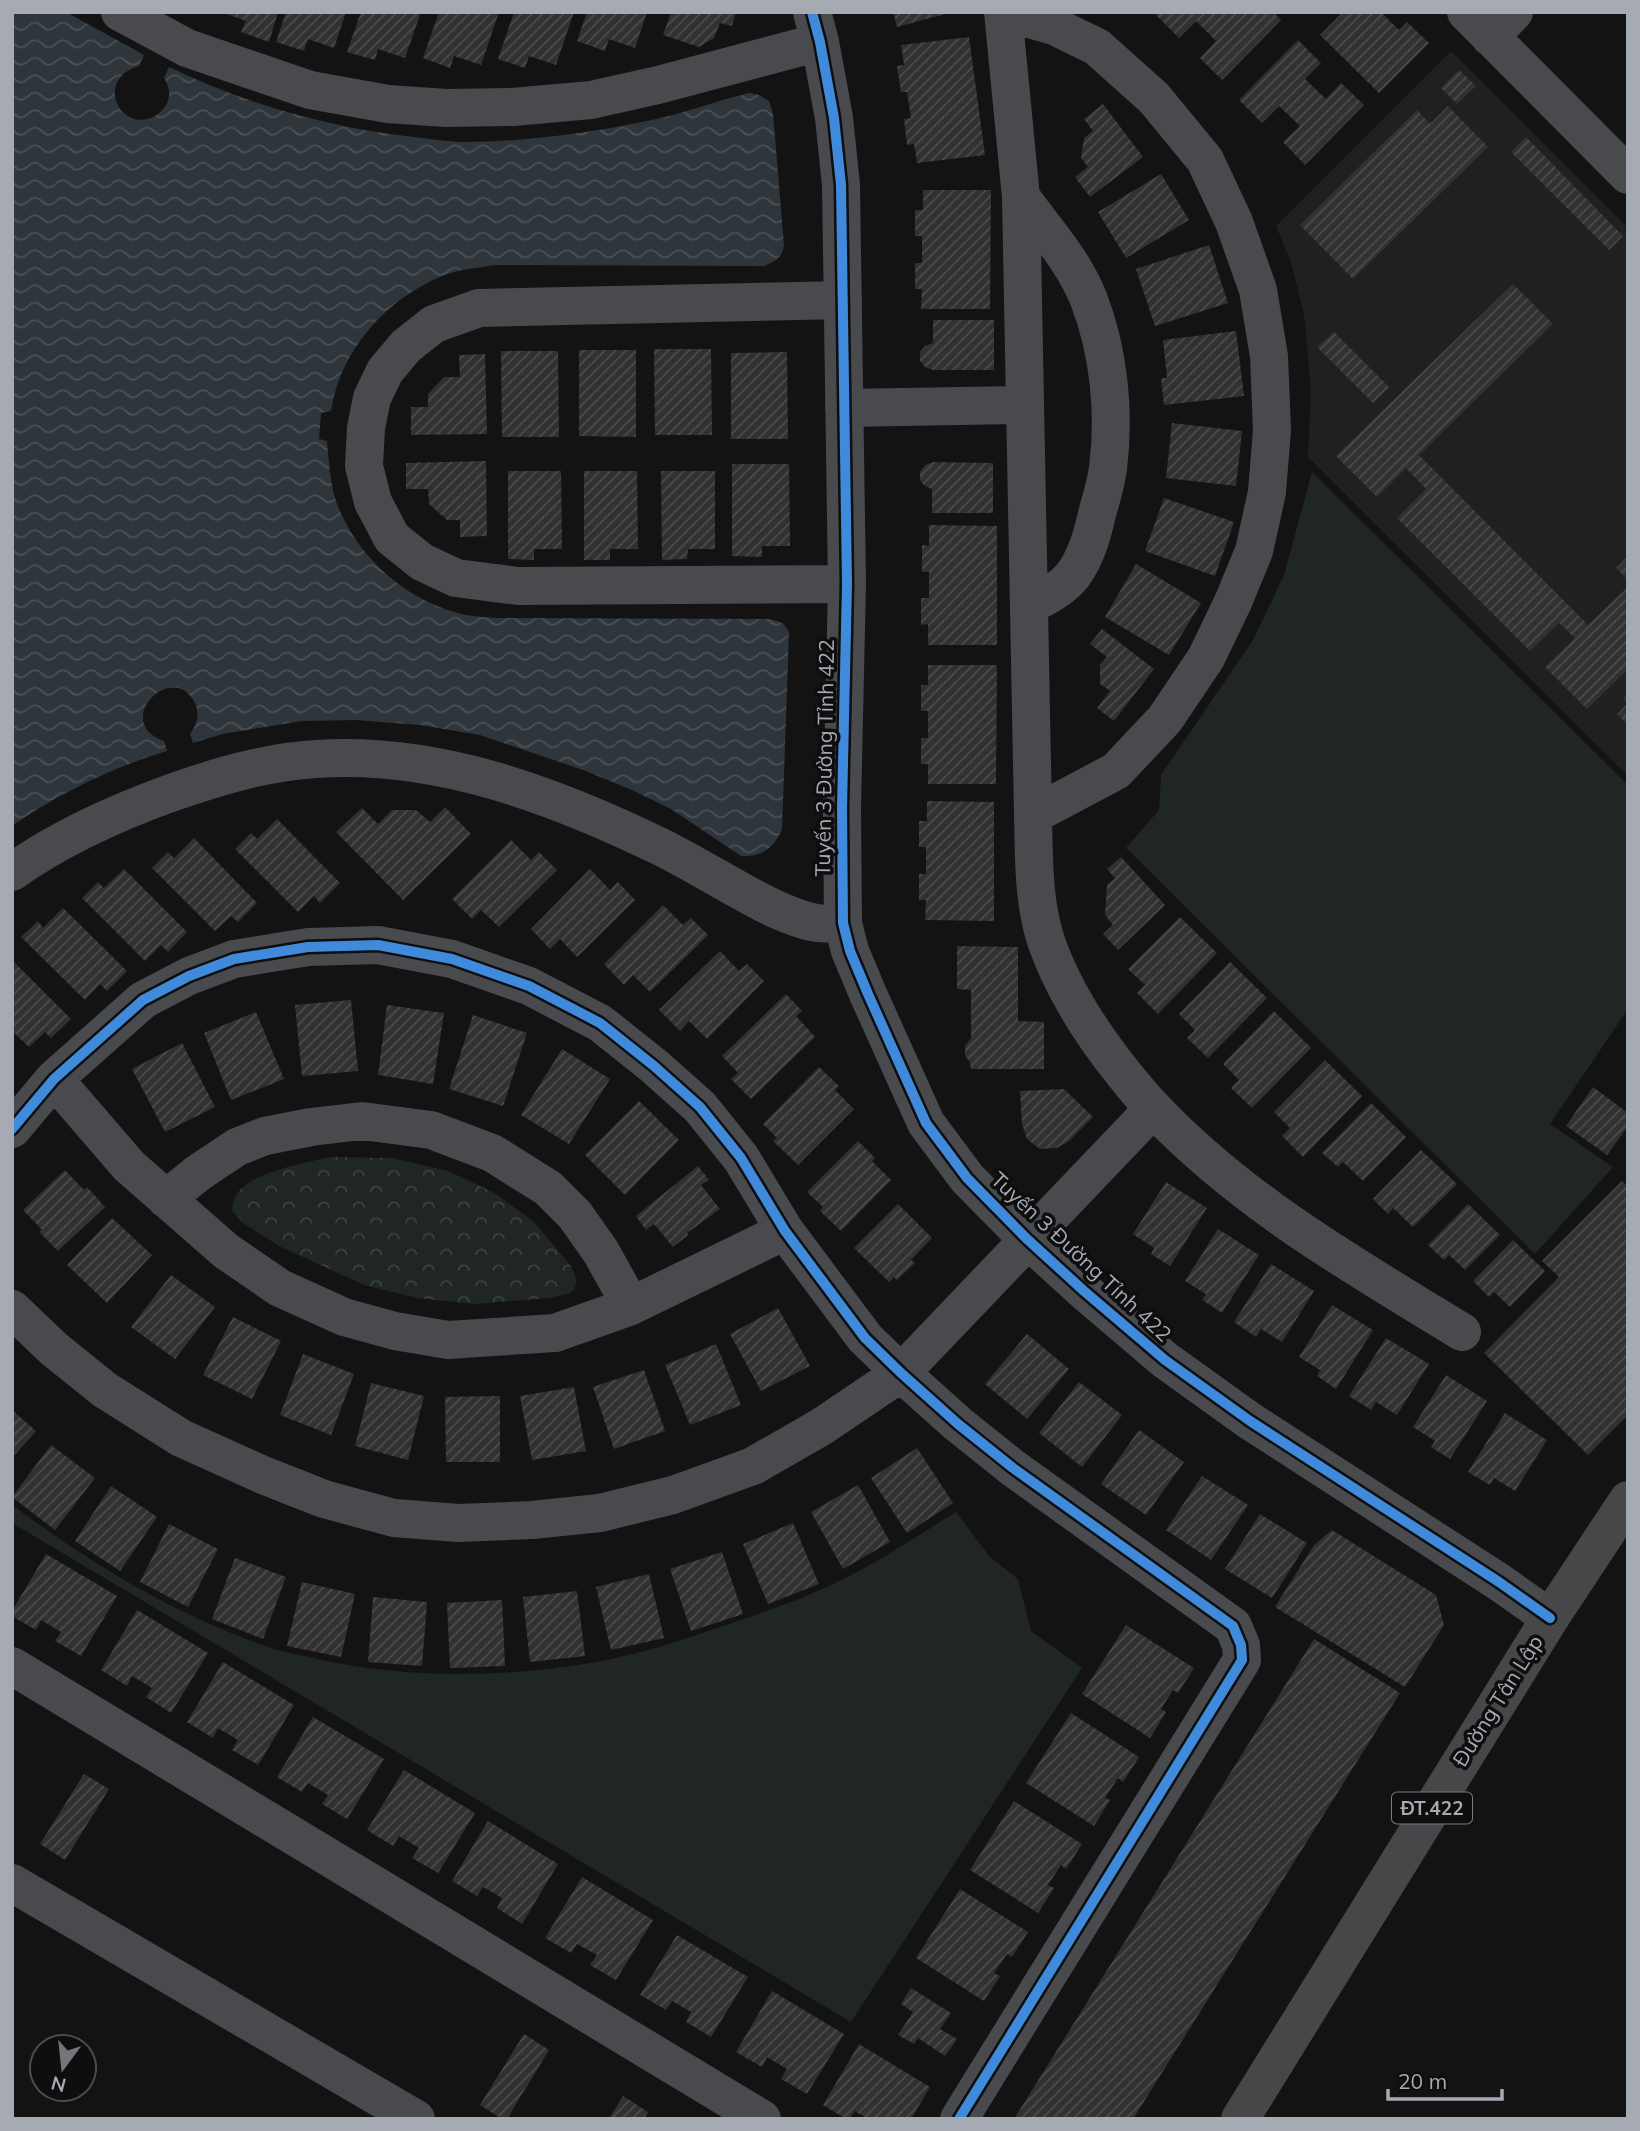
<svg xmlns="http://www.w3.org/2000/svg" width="1640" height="2131" font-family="Mulish,sans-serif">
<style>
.built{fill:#202022}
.grass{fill:#202621}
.park{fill:url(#park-crowns)}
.water{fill:url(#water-waves)}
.building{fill:url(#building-hatch)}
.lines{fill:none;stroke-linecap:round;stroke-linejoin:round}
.minor{stroke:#494a4d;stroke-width:38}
.major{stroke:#47474a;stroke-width:38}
.cycleway-casing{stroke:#0e0e0f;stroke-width:15}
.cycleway{stroke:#408adc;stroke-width:10}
.labels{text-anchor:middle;stroke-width:7;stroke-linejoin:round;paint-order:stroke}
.shield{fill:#0e0e0f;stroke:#787b82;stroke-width:2}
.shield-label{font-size:19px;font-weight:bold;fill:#a6aab3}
.street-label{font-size:21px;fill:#a6aab3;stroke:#0e0e0f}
</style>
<defs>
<pattern id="park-crowns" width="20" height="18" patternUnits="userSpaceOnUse" patternTransform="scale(1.75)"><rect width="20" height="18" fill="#202621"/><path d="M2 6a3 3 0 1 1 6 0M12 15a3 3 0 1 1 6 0" fill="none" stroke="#3d433f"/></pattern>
<pattern id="water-waves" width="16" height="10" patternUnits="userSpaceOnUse" patternTransform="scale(1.75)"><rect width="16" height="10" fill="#2f363b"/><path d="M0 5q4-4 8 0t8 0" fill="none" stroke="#4a5055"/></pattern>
<pattern id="building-hatch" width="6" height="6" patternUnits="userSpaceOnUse" patternTransform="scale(1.75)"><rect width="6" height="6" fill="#313132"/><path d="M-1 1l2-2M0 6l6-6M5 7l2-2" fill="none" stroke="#4c4c4d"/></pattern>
</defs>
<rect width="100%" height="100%" fill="#131314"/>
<path class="built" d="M1451 51 1628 228V776L1308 457 1311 390 1304 314 1291 262 1276 226Z"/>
<path class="grass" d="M1312 472 1628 785V1009L1550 1124 1613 1167 1535 1254 1126 848 1159 810 1161 775 1253 640 1284 575Z
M12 1505C95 1566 173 1614 271 1648 286 1653 302 1655 317 1659 408 1679 504 1678 596 1662 641 1654 686 1639 729 1624 765 1612 803 1599 837 1582 879 1562 917 1536 956 1512L990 1557 1018 1579 1031 1631 1082 1668 851 2022 12 1523Z"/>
<path class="park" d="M331 1157 392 1158 448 1171 493 1192 533 1221 571 1266 577 1280 574 1290 567 1294 550 1298 474 1304 417 1298 364 1285 279 1246 243 1223 232 1211C233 1203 234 1196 240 1190 255 1172 308 1162 331 1157Z"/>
<path class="water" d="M12 12H66L144 55 139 66C96 78 117 130 151 118 158 115 164 110 167 103 171 94 169 86 164 78L169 67C245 104 330 128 414 137 429 139 445 141 461 142 525 142 589 133 652 120 685 113 716 101 749 93L759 95 769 101 773 113 784 246C781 259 775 261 764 266L495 265C477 268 459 269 442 276 396 295 357 333 339 380 335 390 333 401 331 411L321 413 319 439 327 441C329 462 330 484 337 504 358 559 409 603 466 615 477 617 488 617 498 618L768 619C779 621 784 622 789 632L782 829C774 848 762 857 741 856L671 809 634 791 586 771 480 735 420 725 356 720 302 721 222 734 193 743 190 734C197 724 200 715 195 703 172 658 111 723 164 741L167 751C113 767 58 794 12 826Z"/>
<path class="building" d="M221 12H278L269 42 241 32 246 21Z
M286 12H346L334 48 308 39 304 51 276 42Z
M361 12H421L405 58 378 49 375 60 347 52Z
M439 12H499L481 65 454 56 450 68 423 58Z
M514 12H574L556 65 529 56 525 68 498 59Z
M587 12H647L635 48 609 39 605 51 577 41Z
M671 12H736L732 26 720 23 714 38 699 47 663 35Z
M893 12H949V13L897 27Z
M1159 12 1243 14 1273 12 1281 20 1222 80 1200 58 1216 41 1196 21 1179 38 1156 15Z
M1343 12H1385L1383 14 1399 30 1407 22 1429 43 1379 93 1320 35Z
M969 37 985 155 917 163 914 144 907 145 904 119 911 118 907 92H901L897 66 904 65 901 45Z
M1298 40 1321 63 1305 79 1326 99 1341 83 1364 105 1305 165 1283 142 1300 126 1279 106 1262 123 1239 100Z
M1459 70 1476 86 1457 104 1441 88Z
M1103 104 1143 157 1090 197 1075 177 1088 167 1081 158 1084 138 1093 131 1084 119Z
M1448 106 1488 147 1353 279 1300 225 1417 110 1430 124Z
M1526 137 1623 236 1609 250 1511 152Z
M1161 174 1189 220 1126 258 1098 212Z
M923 190H991L990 309H921L922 289H915V263H922V236H915V210H923Z
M1209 245 1228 303 1155 326 1136 269Z
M1513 284 1553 324 1419 455 1588 625 1628 587V669L1587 709 1545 667 1575 638 1559 623 1530 651 1397 518 1426 489 1406 468 1377 497 1336 456Z
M933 320H994V370H933L925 367 920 361V352L925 346 933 343Z
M1236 331 1244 396 1164 405 1161 378H1167L1163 340Z
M1334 332 1389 387 1373 403 1317 347Z
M654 349H711L712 435H655Z
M579 350H636V437L579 436Z
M501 351H558L559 437H502Z
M787 352 788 439H731V353Z
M485 354 487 434 411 435V407H428V394L444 377H460L459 355Z
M1172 423 1242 431 1236 486 1166 478Z
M486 461 487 536 460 537V520H447L429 504 428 489H406V463Z
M933 462 993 463V513H932V489L925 486 920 480V472L925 465Z
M732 464H789L790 546H762V557L732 556Z
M508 471H561L562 549H534V560L508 559Z
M584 471H637L638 549H610V560H584Z
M661 471H715V549H688L687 559 662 560Z
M1164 498 1234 522 1215 576 1145 551Z
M929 525 997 526V645H928V624L921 625V598H929V572H922V545L929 546Z
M1628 556V580L1616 568Z
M1136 564 1201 603 1169 655 1105 617Z
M1102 629 1154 669 1114 721 1097 708 1110 691 1100 684V665L1107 657 1090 644Z
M928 665H997L996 784H928V764H921V738H928V711H921V685H928Z
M1628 694V725L1617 714 1628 703 1623 699Z
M927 801 994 802V921L925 920 926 900H919V874H926V847H919V821H927Z
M445 807 471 834 403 900 336 832 362 808 378 824 392 810H416L430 822Z
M277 819 340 883 320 903 314 896 298 912 235 849 251 833 257 839Z
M194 838 257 903 238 922 231 916 215 931 152 868 168 852 174 858Z
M511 840 531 860 539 852 557 870 499 927 481 910 472 919 452 899Z
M1121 857 1165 905 1118 950 1103 934 1113 925 1105 915 1107 885 1115 878 1107 869Z
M124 869 187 932 168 952 161 945 145 961 82 898 98 882 104 888Z
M590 869 610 890 618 882 635 900 577 957 560 939 550 949 531 929Z
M663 905 683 925 691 918 708 935 650 992 633 975 624 985 604 964Z
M63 908 127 971 107 991 100 984 85 1000 21 937 38 921 43 928Z
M1180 917 1217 953 1158 1014 1137 993 1145 985 1128 969Z
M957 946 1018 947V1021L1044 1022V1069H971L970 1063 965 1055V1046L971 1038V990L957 989Z
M720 951 739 971 747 964 764 981 707 1039 689 1021 680 1031 659 1010Z
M12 960 71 1019 51 1038 45 1032 29 1047 12 1031Z
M1230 962 1267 998 1208 1058 1187 1038 1195 1030 1179 1014Z
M786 994 802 1011 796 1016 815 1037 751 1099 731 1079 738 1073 722 1056Z
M351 1000 358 1071 302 1076 295 1005Z
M387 1005 444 1013 433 1084 378 1075Z
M1274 1011 1311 1048 1252 1108 1231 1088 1239 1080 1223 1064Z
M256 1012 284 1079 231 1100 204 1033Z
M473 1015 527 1033 503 1106 449 1089Z
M182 1043 215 1107 165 1132 132 1069Z
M562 1049 610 1079 569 1144 521 1115Z
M1325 1060 1362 1096 1303 1157 1282 1136 1290 1128 1274 1112Z
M819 1067 839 1086 835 1090 854 1109 798 1165 773 1141 777 1138 763 1124Z
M1593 1087 1628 1113V1126L1607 1155 1566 1126Z
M1064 1089 1093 1117 1069 1141 1057 1148 1040 1149 1027 1139 1022 1124 1020 1091Z
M639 1101 679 1140 625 1195 585 1155Z
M1371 1103 1406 1137 1363 1181 1343 1162 1338 1167 1322 1153Z
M858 1141 875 1158 872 1161 891 1180 841 1231 820 1211 823 1207 807 1192Z
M1421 1150 1457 1184 1413 1227 1393 1208 1388 1214 1373 1199Z
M698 1166 709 1180 701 1185 720 1209 687 1233 688 1235 673 1247 654 1224 646 1230 636 1216Z
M65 1170 84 1190 87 1187 105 1207 58 1251 39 1232 42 1230 23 1210Z
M1622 1181 1628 1186V1415L1588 1455 1484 1353 1559 1277 1542 1261Z
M1166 1182 1207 1208 1170 1266 1151 1254 1154 1248 1133 1234Z
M898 1204 932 1238 911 1260 915 1263 897 1280 894 1277 889 1282 854 1248Z
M1468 1204 1500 1235 1465 1270 1449 1255 1444 1260 1428 1245Z
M112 1218 152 1255 107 1303 67 1265Z
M1218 1229 1259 1255 1222 1313 1202 1300 1206 1294 1185 1281Z
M1513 1240 1545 1271 1510 1307 1494 1292 1489 1297 1473 1281Z
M1271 1264 1314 1291 1282 1342 1261 1329 1256 1337 1234 1322Z
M171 1275 215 1307 175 1359 131 1327Z
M1332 1305 1373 1330 1336 1389 1317 1376 1320 1370 1299 1357Z
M778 1308 810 1366 761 1391 730 1334Z
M233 1317 281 1341 252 1399 203 1375Z
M1027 1334 1069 1369 1027 1419 985 1384Z
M1386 1338 1429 1364 1397 1415 1376 1402 1371 1410 1349 1396Z
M716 1344 741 1405 690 1425 665 1365Z
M303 1354 354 1374 331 1435 280 1415Z
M644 1370 665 1431 614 1449 593 1387Z
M1446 1375 1487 1401 1450 1459 1431 1447 1435 1441 1413 1427Z
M1079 1382 1122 1415 1082 1467 1039 1433Z
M371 1383 424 1396 408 1460 355 1446Z
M574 1387 586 1451 532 1460 520 1396Z
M500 1396V1462H446L445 1397Z
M12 1410 36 1431 12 1458Z
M1505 1413 1547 1440 1515 1491 1494 1478 1490 1485 1468 1472Z
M1139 1430 1184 1462 1146 1515 1101 1484Z
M51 1445 95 1478 55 1530 12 1497Z
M917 1448 953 1503 907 1533 871 1478Z
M1202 1476 1248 1505 1211 1560 1166 1530Z
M858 1485 890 1542 843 1569 811 1512Z
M111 1486 157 1517 120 1571 75 1541Z
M1260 1514 1307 1543 1272 1598 1225 1569Z
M793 1523 819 1584 768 1604 743 1544Z
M169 1524 218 1549 188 1607 140 1582Z
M1332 1530 1436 1595 1444 1625 1405 1687 1275 1607 1314 1545Z
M722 1552 743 1614 691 1631 670 1569Z
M46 1554 117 1596 81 1656 55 1641 61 1632 41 1620 36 1630 12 1616V1611Z
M235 1558 286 1577 263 1639 212 1619Z
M649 1574 664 1638 611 1650 596 1587Z
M302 1582 355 1594 341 1657 287 1646Z
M577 1591 585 1656 530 1662 523 1597Z
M373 1597 427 1602 422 1666 368 1662Z
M502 1600 505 1666 450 1668 447 1603Z
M137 1610 208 1653 171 1713 146 1697 152 1688 132 1676 127 1686 101 1670Z
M1126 1625 1194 1668 1178 1693 1173 1690 1161 1709 1166 1712 1150 1738 1082 1694Z
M1314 1639 1400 1693 1133 2119H1014Z
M223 1662 294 1705 258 1765 232 1750 238 1740 218 1728 213 1738 187 1722Z
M1071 1713 1139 1757 1123 1782 1118 1778 1105 1798 1110 1800 1094 1826 1026 1783Z
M313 1717 384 1759 347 1819 322 1804 328 1795 308 1783 302 1792 277 1777Z
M404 1770 475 1813 438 1873 412 1858 419 1848 399 1836 393 1846 367 1830Z
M84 1774 109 1789 65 1860 40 1844Z
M1014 1801 1082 1844 1066 1869 1061 1865 1048 1885 1054 1888 1038 1913 970 1870Z
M488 1821 558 1864 522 1924 497 1908 502 1898 483 1887 477 1896 452 1881Z
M582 1877 653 1920 616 1980 590 1965 597 1955 577 1944 571 1953 545 1938Z
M960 1889 1028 1932 1012 1957 1007 1954 994 1973 1000 1976 984 2001 916 1958Z
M677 1935 748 1977 711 2037 686 2022 691 2012 672 2001 666 2010 640 1995Z
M911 1988 951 2013 940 2029 957 2039 945 2056 918 2038 914 2044 898 2035 913 2012 901 2004Z
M772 1991 844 2034 807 2094 781 2079 787 2069 767 2057 762 2067 736 2052Z
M524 2034 549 2050 507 2119H502L480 2105Z
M859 2044 930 2087 911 2119H868L855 2111 849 2119H846L823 2105Z
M623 2096 648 2112 644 2119H609Z"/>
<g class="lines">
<path class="minor" d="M120 12 187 48 310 90 388 104 446 108 513 107 591 100 658 85 820 42
M812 12 820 42 834 118 841 185 847 584 842 808 843 923 850 951 868 994 926 1123 967 1178 1027 1239 1084 1291 1165 1360 1250 1421 1499 1582 1550 1618
M1003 12 1021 197 1033 815C1034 857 1033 901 1046 941 1063 990 1091 1033 1123 1073 1133 1085 1143 1098 1154 1109 1242 1202 1354 1266 1462 1332
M1005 12 1054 26 1097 47 1154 98 1205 160 1234 222 1258 290 1269 356 1272 430 1267 492 1254 551 1233 602 1206 658 1165 719 1116 771 1033 815
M1466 12 1628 175
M1490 37 1514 12
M1021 197C1045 230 1074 261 1089 300 1109 352 1115 413 1108 468 1106 482 1102 497 1098 510 1093 532 1087 556 1073 575 1063 588 1045 598 1029 605
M843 300 479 308 434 324 406 346 385 371 372 398 366 428 364 466 373 502 392 538 422 562 456 578 518 586 847 584
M844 408 1024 405
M12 872C60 838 113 814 168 794 216 777 265 762 316 759 437 751 554 795 661 847 695 864 728 885 763 903 779 911 798 920 817 923 825 924 835 923 843 923
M54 1079 129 1166 226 1251 280 1288 344 1317 395 1331 448 1340 555 1333 631 1306 785 1231
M12 1129 54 1079 143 1000 189 976 234 959 308 947 378 945 452 959 529 986 600 1023 654 1066 700 1107 741 1158 785 1231 865 1338 901 1373 958 1424 1013 1468 1233 1626 1241 1645 1242 1660 959 2119
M166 1199 198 1173 237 1147 265 1136 311 1127 362 1121 431 1130 492 1153 548 1188 575 1215 601 1252 631 1306
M12 1309 54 1349 105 1390 181 1438 263 1475 324 1499 394 1518 458 1523 532 1520 600 1513 673 1495 753 1466 821 1427 901 1373 1153 1109
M12 1666 762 2119
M12 1883 416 2119"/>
<path class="major" d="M1240 2119 1550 1618 1628 1500"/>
<g class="cycleway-casing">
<path id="cycleway" d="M812 12 820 42 834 118 841 185 847 584 842 808 843 923 850 951 868 994 926 1123 967 1178 1027 1239 1084 1291 1165 1360 1250 1421 1499 1582 1550 1618
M12 1129 54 1079 143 1000 189 976 234 959 308 947 378 945 452 959 529 986 600 1023 654 1066 700 1107 741 1158 785 1231 865 1338 901 1373 958 1424 1013 1468 1233 1626 1241 1645 1242 1660 959 2119"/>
</g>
<use href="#cycleway" class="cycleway"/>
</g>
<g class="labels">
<rect class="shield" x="1392" y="1792.5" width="80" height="31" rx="5"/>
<g class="shield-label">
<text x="1432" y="1815">ĐT.422</text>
</g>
<g class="street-label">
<text transform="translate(825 758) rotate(-89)" y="7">Tuyến 3 Đường Tỉnh 422</text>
<text transform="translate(1081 1257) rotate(43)" y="7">Tuyến 3 Đường Tỉnh 422</text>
<text transform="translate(1498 1701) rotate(-58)" y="7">Đường Tân Lập</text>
</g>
</g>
<rect width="1640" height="2131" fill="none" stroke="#a6aab3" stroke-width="28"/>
<g transform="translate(63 2068) rotate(195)"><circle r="33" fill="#0e0e0f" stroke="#4b4c51" stroke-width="2"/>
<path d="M0-5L12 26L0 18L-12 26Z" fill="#73757b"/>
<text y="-10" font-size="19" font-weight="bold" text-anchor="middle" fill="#a6aab3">N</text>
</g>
<path d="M1388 2089v10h114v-10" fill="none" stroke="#a6aab3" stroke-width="3.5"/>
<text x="1398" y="2089" font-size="21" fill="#a6aab3" stroke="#0e0e0f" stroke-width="5" paint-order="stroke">20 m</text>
</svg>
